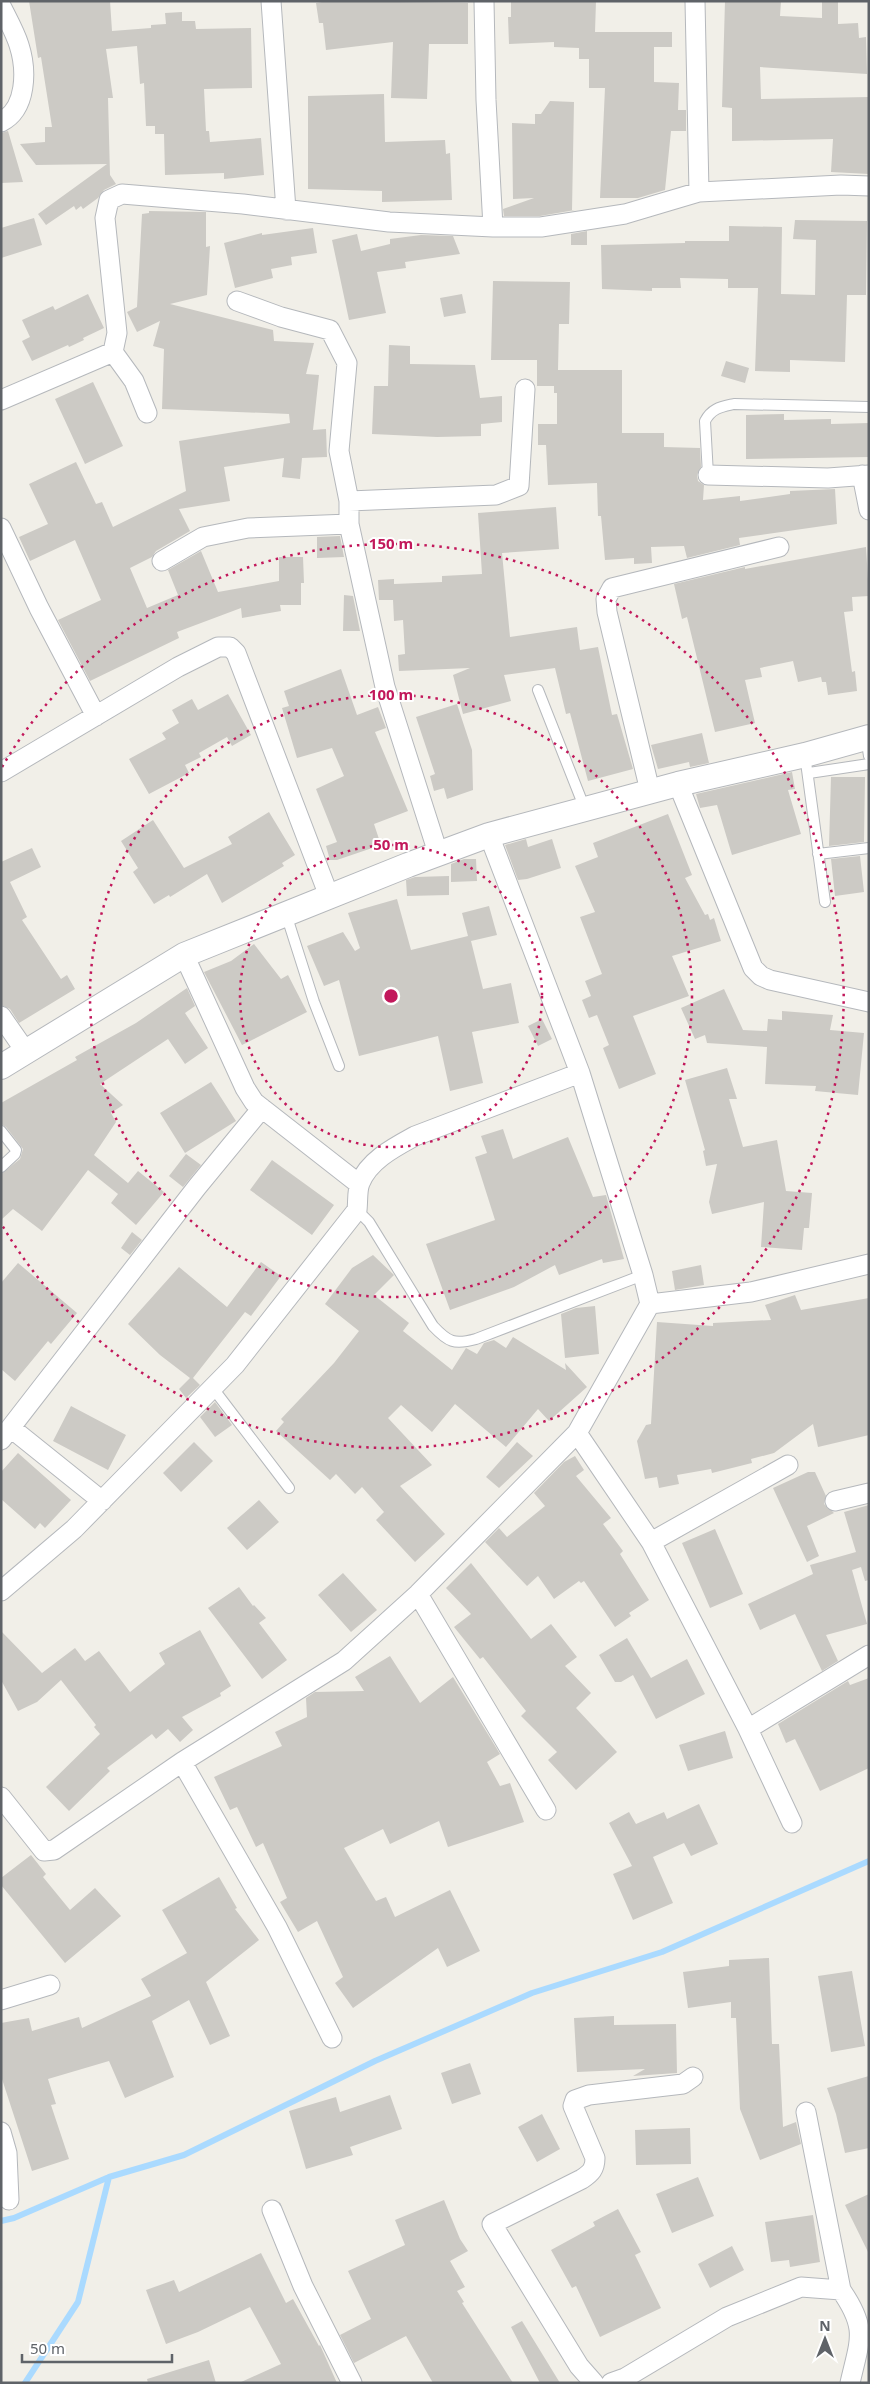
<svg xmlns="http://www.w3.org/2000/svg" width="870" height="2384" font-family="'Noto Sans',sans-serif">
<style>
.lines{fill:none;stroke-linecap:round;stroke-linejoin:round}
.stream{stroke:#aadaff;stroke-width:6}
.building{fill:#cccac5}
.service-casing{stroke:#b5b8bc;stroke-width:12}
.minor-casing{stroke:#b5b8bc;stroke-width:21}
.tertiary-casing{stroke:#b5b8bc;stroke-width:26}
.service{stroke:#fff;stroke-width:10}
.minor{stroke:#fff;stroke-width:19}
.tertiary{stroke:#fff;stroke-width:24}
.ring{fill:none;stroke:#c2185b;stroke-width:2.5;stroke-dasharray:2.5 5}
.centre{fill:#c2185b;stroke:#fff;stroke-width:2.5}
.ring-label{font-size:15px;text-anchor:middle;font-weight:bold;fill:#c2185b;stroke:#fff;stroke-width:4;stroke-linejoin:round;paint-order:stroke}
</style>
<rect width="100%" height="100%" fill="#f1efe8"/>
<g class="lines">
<path class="stream" d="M1 2221 14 2218 109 2177 184 2155 375 2061 532 1993 662 1952 869 1861
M25 2383 78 2302 109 2177"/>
</g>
<path class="building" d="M29 1H110L112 31 151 28V25L166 24 165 13 182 12V21H195L196 29 251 28 252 88 204 89 206 131H209L210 142 261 138 264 175 224 179V173L165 175 164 134H155V126H146L144 83 140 84 137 46 106 49 113 98H108L110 175 116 184 104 190 98 198 83 209 81 206 76 210 74 206 46 225 38 214 107 164 36 165 20 144 45 142V127H52L41 57 38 58Z
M328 1 468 3V44H429L427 99 391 98 393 42 326 50 323 23H319L316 3Z
M511 1H596L595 32H672V47H654V82L679 83 678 110H686V131H671L665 190 638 198H600L605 88H589V59H579V48L554 47V42L509 44 508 17H511Z
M725 1H781L780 16 822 18V1H838V24L858 23 859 38 866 37 867 74 760 67 761 99 869 97V174L831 172 833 139 732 141V108L722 107Z
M384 94 385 142 445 140 446 154 450 153 452 200 382 202V191L308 189V96Z
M550 101 574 102 572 210H575L540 216H504L503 209 534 198 513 199 512 123 535 124V114H541Z
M8 131 23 182 1 183V133Z
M149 211 206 212V247L210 246 207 295 170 304 273 330 274 341 314 343 306 374 319 375 313 430 326 429 327 457 302 458 300 479 282 477 284 458 224 467 230 501 179 509 190 531 156 551 152 557 130 568 147 608 178 595 168 570 201 551 218 592 279 581V557H303L304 583H301V605H280L281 611 242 618 241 608 177 632 179 638 90 681 58 620 101 600 75 540 30 561 19 537 48 524 29 484 76 462 96 504 102 502 113 527 186 491 179 441 290 423 289 414 162 409 164 349 153 346 160 321 137 332 127 312 137 307 142 214 149 213Z
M34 218 42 245 1 258V228Z
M795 220 867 221 866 295H847L845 362 790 360V372L755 371 758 288H728V279L680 278 681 288H652V291L602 289 601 245 685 243V241H729V226L782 227 781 294 815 295 816 240 793 239Z
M313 228 317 253 291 257 292 265 271 269 273 278 235 288 224 243 262 233V235Z
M587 231V245H571V234Z
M357 234 361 251 390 244V239L421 235 453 236 460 254 405 262 406 268 377 272 386 313 349 320 332 240Z
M493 281 570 282 569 324H559L558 370H622V433H664V447L700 448 701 467 697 475 698 481 704 485 703 500 740 496V501L790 494V491L835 489 837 524 739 538 740 545 687 558 684 546 651 547 652 563 634 564V558L605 560 601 516H598L597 483 548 485 546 445H538V424H557V393H554V386H537V360H491Z
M88 294 104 328 83 338 84 340 69 347 68 345 32 361 22 341 30 337 22 320 53 306 55 310Z
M462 294 466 313 444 317 440 298Z
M389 345 410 346V364L475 365 480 398 502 396V422L481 424V436L437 437 372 434 374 386H388Z
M726 361 749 368 745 383 721 376Z
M93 382 123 446 85 464 55 399Z
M784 414V420L831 419V424L869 423V457L746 459V415Z
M556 507 559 549 502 553 510 637 577 627 580 650 598 647 612 715 617 714 633 769 588 781 570 713 566 714 555 668 504 675 511 701 463 714 453 675 470 668 399 671 398 655 405 654 403 620 394 621 393 600H379L378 580 394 579V584L442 582V576L482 574 478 513Z
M340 536 344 557 317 558V537Z
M866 547 869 596 852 597 853 611 844 612 852 672 855 671 857 691 828 695 826 682H822L821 677 798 682 793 661 760 668 762 677 745 680 755 723 715 732 687 617 682 619 674 584 745 567V569Z
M344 595 353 596 360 631H343Z
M341 669 357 715 378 707 386 728 375 732 408 811 374 824 381 845 337 860H330L326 846 337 842 316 789 344 776 332 748 297 758 282 708 289 706 284 691Z
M228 694 251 735 232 746 227 737 199 753 201 757 185 765 189 773 149 794 129 759 166 739 162 733 179 723 172 710 192 699 198 710Z
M457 704 472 750 473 790 447 799 444 788 434 791 430 776 435 774 416 717Z
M702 733 709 763 690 767 689 762 658 769 651 745Z
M792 772 795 789 788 790 801 834 732 855 717 805 700 808 696 794Z
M831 777H865L864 842 829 846Z
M269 812 295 855 282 863 284 866 222 903 207 874 170 897 169 895 154 904 133 872 138 868 121 841 153 820 184 868 232 844 228 837Z
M668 814 692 875 685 878 705 915 708 914 710 920 714 918 721 941 672 956 689 996 633 1016 656 1074 619 1089 603 1048 609 1045 597 1015 589 1018 582 1000 591 996 585 981 602 974 580 917 595 912 575 866 598 857 593 843Z
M526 839 528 847 552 839 561 868 527 879 518 880 505 845Z
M32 848 41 867 10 882 27 917 22 920 61 979 67 975 75 989 19 1023 10 1009 1 1005V862Z
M860 856 864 892 835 896 831 859Z
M464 859H476L477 881 451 882V864Z
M449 876V895L407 896 406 880 415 877Z
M397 899 411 950 468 936 462 913 489 906 497 935 471 941 483 989 511 983 519 1023 472 1032 483 1083 450 1091 438 1036 359 1056 339 980 324 986 307 946 343 932 355 951 360 948 348 913Z
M254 944 281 979 288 975 307 1012 242 1045 204 972 231 961Z
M187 988 195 1006 185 1013 208 1048 185 1064 168 1039 100 1084 123 1105 111 1113 116 1122 94 1155 128 1183 138 1171 164 1192 136 1225 111 1203 118 1194 88 1170 42 1231 13 1209 1 1220V1174L20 1159 23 1149 6 1127 1 1124V1103L77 1060 75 1057 136 1023Z
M724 989 743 1030 767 1031 768 1019 782 1020V1011L833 1015 830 1030 864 1033 858 1095 815 1091 816 1086 765 1084 767 1047 707 1043 705 1035 695 1039 681 1008Z
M542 1019 552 1039 538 1046 528 1026Z
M727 1068 737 1099H729L743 1147 777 1140 786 1191 812 1193 809 1228H804L802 1250 761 1247 764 1202 712 1214 709 1202 717 1164 706 1166 703 1151 705 1150 685 1080Z
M211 1082 236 1121 185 1153 160 1113Z
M503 1129 513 1159 568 1137 593 1197 606 1195 624 1259 603 1263 602 1259 559 1275 555 1265 514 1287 450 1310 426 1244 495 1220 475 1157 487 1153 481 1136Z
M186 1154 201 1165 183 1187 169 1176Z
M272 1160 334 1205 312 1235 250 1190Z
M132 1232 142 1240 130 1255 121 1248Z
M373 1255 394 1275 374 1295 409 1323 403 1331 452 1370 466 1348 477 1354 484 1343 494 1340 506 1348 513 1337 566 1370 565 1363 587 1387 549 1421 538 1409 506 1447 455 1404 432 1432 401 1405 388 1418 432 1465 400 1486 445 1534 415 1562 376 1520 384 1512 362 1487 355 1494 336 1474 330 1480 276 1431 284 1422 281 1419 334 1363 359 1331 325 1304 352 1268Z
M261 1262 281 1276 251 1316 245 1312 193 1378 200 1385 186 1398 179 1389 190 1378 160 1355 128 1324 179 1267 227 1307Z
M18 1263 77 1313 51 1344 48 1341 15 1381 1 1369V1283Z
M701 1265 704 1285 675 1290 672 1271Z
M795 1295 801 1310 869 1298V1435L818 1447 813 1424 774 1453 751 1459 752 1463 712 1473 711 1469 677 1475 679 1484 659 1488 657 1477 645 1479 637 1441 646 1425 651 1424 657 1322 713 1326V1323L771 1320 765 1305Z
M595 1306 599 1354 565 1358 561 1314 576 1308Z
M215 1402 232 1425 215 1437 200 1417Z
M71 1406 126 1435 108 1470 53 1441Z
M194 1442 213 1461 181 1492 163 1473Z
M517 1442 533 1456 499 1488 486 1477Z
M18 1453 71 1500 45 1528 40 1523 35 1529 1 1499V1472Z
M575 1456 584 1470 576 1476 611 1518 603 1524 623 1551 620 1554 649 1600 629 1613 631 1616 615 1627 584 1581 581 1583 579 1581 554 1599 538 1576 527 1586 485 1542 499 1528 507 1537 545 1506 534 1493 564 1462Z
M808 1472H815L826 1496 824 1504 834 1513 807 1526 819 1556 807 1562 773 1488Z
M259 1500 279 1522 247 1550 227 1528Z
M869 1505V1580L865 1581 861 1567 852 1570 867 1624 826 1635 838 1661 822 1671 795 1614 760 1630 748 1604 813 1574 810 1565 856 1552 844 1512Z
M715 1529 743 1594 710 1608 682 1543Z
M471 1563 531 1639 551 1624 577 1657 565 1666 591 1693 576 1708 617 1752 576 1790 548 1760 557 1752 521 1716 526 1711 483 1657 480 1659 454 1627 471 1614 446 1588Z
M343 1573 377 1610 351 1632 318 1595Z
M239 1587 253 1606 254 1605 266 1618 259 1623 287 1660 262 1679 208 1608Z
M200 1630 231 1686 220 1693 221 1696 182 1717 193 1730 180 1742 168 1729 156 1739 152 1734 107 1768 110 1771 69 1811 46 1787 100 1734 94 1727 96 1725 61 1680 37 1702 18 1711 1 1680V1631L42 1673 75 1648 85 1661 99 1651 130 1692 165 1664 159 1653Z
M627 1638 651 1678 687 1659 705 1694 656 1719 633 1675 621 1682H615L599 1655Z
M390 1656 420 1703 453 1677 500 1754 487 1762 500 1786 510 1783 524 1822 448 1847 439 1821 390 1844 383 1829 344 1848 376 1901 386 1897 395 1917 450 1890 480 1951 447 1967 438 1948 353 2008 335 1983 343 1977 317 1921 298 1932 280 1902 287 1898 263 1843 256 1847 237 1807 230 1810 214 1777 282 1746 275 1732 307 1717 306 1698 315 1692 364 1691 355 1677Z
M869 1678V1768L820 1791 795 1739 786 1743 778 1724 848 1681 850 1685Z
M725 1731 733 1758 688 1771 679 1745Z
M699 1804 718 1844 691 1856 684 1843 653 1857 673 1903 633 1920 613 1874 632 1866 609 1823 629 1812 636 1824 664 1812 667 1819Z
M31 1855 46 1874 43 1877 70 1910 95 1888 121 1916 65 1963 1 1885V1878Z
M219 1877 237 1908 235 1909 259 1940 206 1982 230 2036 210 2045 189 2000 152 2021 174 2077 125 2098 109 2061 48 2079 56 2104 51 2105 69 2159 32 2171 1 2076V2023L29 2018 32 2031 79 2017 82 2028 151 1996 141 1979 187 1953 162 1910Z
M769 1958 772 2044H779L783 2127 796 2122 801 2144 760 2160 740 2109 736 2018H731V2002L688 2008 683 1972 729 1966V1960Z
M852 1971 865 2046 831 2052 818 1976Z
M614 2016V2025L676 2024 677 2073 633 2076 645 2069 577 2072 574 2018Z
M470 2063 481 2094 452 2104 441 2073Z
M869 2076V2148L845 2153 836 2114 827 2088Z
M390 2095 402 2129 350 2147 353 2155 306 2169 289 2111 336 2097 340 2112Z
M542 2114 560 2149 537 2162 518 2127Z
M690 2128 691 2164 636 2165 635 2130Z
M698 2177 714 2216 672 2233 656 2194Z
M869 2194V2254L845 2205Z
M444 2200 460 2239 468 2251 450 2261 465 2287 457 2291 464 2302 462 2303 513 2383H433L406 2336 354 2363 340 2335 371 2319 348 2271 405 2245 395 2220Z
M618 2209 641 2252 635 2255 661 2308 600 2337 576 2286 572 2288 551 2250 595 2226 593 2222Z
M813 2215 820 2262 790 2267 789 2260 771 2262 765 2222Z
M732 2246 744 2270 710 2288 698 2264Z
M261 2253 286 2303 293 2299 319 2346 320 2345 337 2383H239L281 2364 250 2307 198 2332 166 2344 146 2290 174 2280 179 2292Z
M522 2321 560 2383H540L511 2327Z
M209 2360 216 2383H148L147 2379Z"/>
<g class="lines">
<g class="service-casing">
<path id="service" d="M708 475 705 421C712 408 721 407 734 404L869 407
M538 690 585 809
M866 737 869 756
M805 755 825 902
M809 773 869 764
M818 854 869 848
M286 914 314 1002 339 1066
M1 1131 16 1150 15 1154 1 1167
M357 1210 369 1222 433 1326C448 1342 454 1345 476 1339L643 1275
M212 1387 289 1488"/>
</g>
<g class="minor-casing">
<path id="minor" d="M271 1 286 210
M484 1 486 100 493 227
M695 1 699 192
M1 6C7 18 15 32 19 45 27 70 27 109 1 122
M237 301 281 317 330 330 347 363 339 451 349 501V524L385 687 438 853
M1 400 113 352
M147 413 134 381 113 352 117 333 105 218 109 200 122 194 243 204 389 222 493 227H541L625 214 699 192 841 185 869 186
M708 475 828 478 869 475
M862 475 869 510
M349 501 496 495 519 486 525 389
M1 528 39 608 96 716
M162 561 203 537 248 528 349 524
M1 772 178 667 218 647H230L236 653 329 896
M678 784 753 968 761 976 770 980 869 1002
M650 791 607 612 606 599 612 588 779 547
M184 955 245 1088 254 1102 359 1184
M1 1016 26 1052
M580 1073 643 1275 650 1304
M11 1428 102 1501
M577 1433 651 1542 748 1729 792 1823
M1 1440 197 1187 262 1108
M835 1501 869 1493
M651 1542 788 1465
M1 1591 74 1529 235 1365 357 1210C358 1202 357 1190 360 1183 369 1160 395 1147 415 1136L580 1073 489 835
M418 1594 546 1810
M748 1729 869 1655
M182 1762 277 1927 332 2038
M1 1797 44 1851 54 1850 182 1762 344 1661 418 1594 577 1433 650 1304 751 1292 869 1264
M1 2000 50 1985
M806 2112 841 2290C868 2329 860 2339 850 2383
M1 2132 7 2153 9 2200
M272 2210 303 2286 352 2383
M594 2383 579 2366 492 2224 582 2179C591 2173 595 2169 595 2158L573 2106 575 2100 589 2095 683 2084 693 2077
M611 2383 625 2378 727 2317 801 2287 841 2290"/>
</g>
<g class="tertiary-casing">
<path id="tertiary" d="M1 1067 184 955 408 865 489 835 678 784 805 755 869 737"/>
</g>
<use href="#service" class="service"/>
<use href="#minor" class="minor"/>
<use href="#tertiary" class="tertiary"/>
</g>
<g class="ring">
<circle cx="391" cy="996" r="151"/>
<circle cx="391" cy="996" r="301"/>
<path d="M2 767A452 452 0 1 1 2 1225"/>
</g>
<circle cx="391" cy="996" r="8" class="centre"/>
<g class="ring-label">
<text x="391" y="549">150 m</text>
<text x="391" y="700">100 m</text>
<text x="391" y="850">50 m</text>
</g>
<rect width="870" height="2384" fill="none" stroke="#5f6368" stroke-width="5"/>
<g transform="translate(825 2339)" stroke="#ffffff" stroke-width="4" paint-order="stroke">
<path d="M0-4L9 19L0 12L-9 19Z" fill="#5f6368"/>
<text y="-8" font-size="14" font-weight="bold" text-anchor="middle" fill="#5f6368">N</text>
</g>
<path d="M22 2354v8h150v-8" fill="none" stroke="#5f6368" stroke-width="2.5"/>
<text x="30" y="2354" font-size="15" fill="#5f6368" stroke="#ffffff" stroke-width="4" paint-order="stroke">50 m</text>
</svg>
